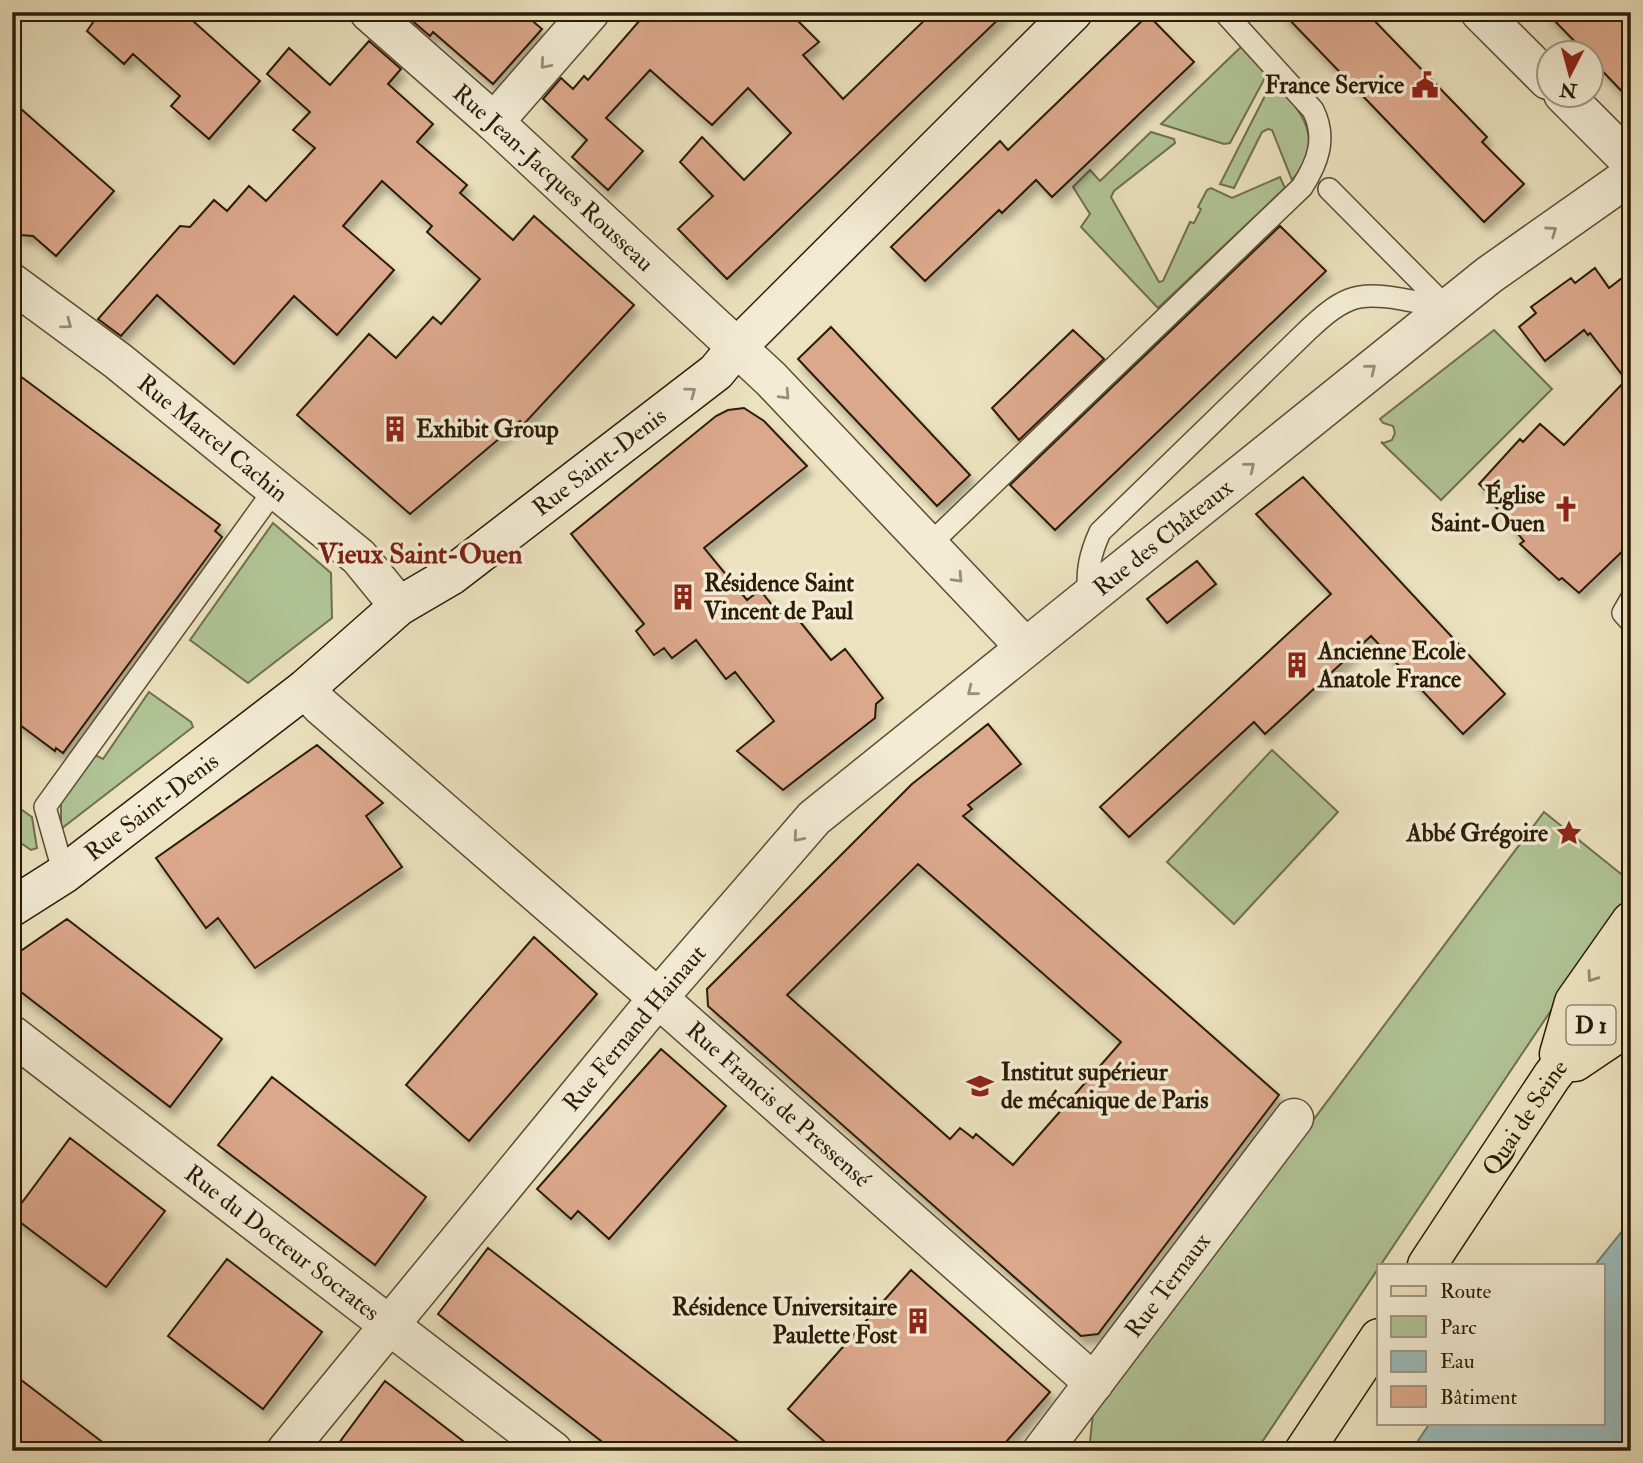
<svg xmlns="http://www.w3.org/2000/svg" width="1643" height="1463" font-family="'IM FELL Double Pica',serif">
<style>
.green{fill:#b1c497;stroke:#6e704f;stroke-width:2}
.water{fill:#9bbcba;stroke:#6f7c72;stroke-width:2}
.building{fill:#dca88c;stroke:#2c1b07;stroke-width:2;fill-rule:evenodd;filter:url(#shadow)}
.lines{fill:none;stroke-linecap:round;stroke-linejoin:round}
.lane-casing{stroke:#5c4d35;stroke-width:24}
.street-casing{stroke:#5c4d35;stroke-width:41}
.secondary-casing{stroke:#2c1b07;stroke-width:41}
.primary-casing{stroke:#2c1b07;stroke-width:41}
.lane{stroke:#f3ecd5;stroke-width:21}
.street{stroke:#f3ecd5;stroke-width:38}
.secondary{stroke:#f3ecd5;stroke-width:38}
.primary{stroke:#ece2bf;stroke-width:38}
.oneway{stroke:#998e78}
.oneway2{stroke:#96886c}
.labels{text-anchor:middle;stroke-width:7;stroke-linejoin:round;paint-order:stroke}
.shield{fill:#f3ecd5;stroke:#685a45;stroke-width:2}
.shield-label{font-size:23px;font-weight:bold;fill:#2c1b07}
.poi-label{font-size:24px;font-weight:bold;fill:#2c1b07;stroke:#f3ecd5;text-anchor:end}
.street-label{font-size:24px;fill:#2c1b07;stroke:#f3ecd5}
.quarter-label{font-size:28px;font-weight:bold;fill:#7a1f14;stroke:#f3ecd5}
</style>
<defs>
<filter id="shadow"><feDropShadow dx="4.5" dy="8" stdDeviation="3.5" flood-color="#0004"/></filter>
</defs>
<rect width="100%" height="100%" fill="#ece2bf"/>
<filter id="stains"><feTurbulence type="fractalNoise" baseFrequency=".00286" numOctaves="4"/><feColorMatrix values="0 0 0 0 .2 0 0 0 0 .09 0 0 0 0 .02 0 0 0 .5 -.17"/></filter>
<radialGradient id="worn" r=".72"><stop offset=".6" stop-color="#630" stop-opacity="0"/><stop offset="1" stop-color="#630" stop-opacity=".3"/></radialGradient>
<path class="green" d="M1241 47 1267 74 1230 143 1224 144 1161 124Z
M1273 80C1302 112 1327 140 1292 180L1272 130 1268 129 1262 132 1234 188 1220 184Z
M1151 132 1174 139 1175 143 1114 191 1111 197 1159 282 1163 281 1190 222 1194 223 1201 209 1198 207 1207 190 1211 188 1232 198 1280 177 1285 188 1158 308 1081 227 1090 214 1073 187 1090 170 1100 181Z
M1494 330 1552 389 1441 500 1381 442 1384 443 1392 440 1395 433 1393 426 1383 423 1380 419Z
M273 523 331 573 332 618 248 683 190 640Z
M149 692 191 722 193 727 61 829V794L93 754 103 759Z
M1272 750 1338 812 1234 924 1167 862Z
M12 803 32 817 37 848 31 850 12 837Z
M1544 812 1631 882V891L1256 1451H1089L1093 1414Z"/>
<path class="water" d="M1631 1220V1451H1411L1430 1423H1603V1265H1595Z"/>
<path class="building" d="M100 12H183L260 81 209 139 171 106 180 96 133 54 124 64 87 31Z
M402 12H522L542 29 493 84 433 32 430 36Z
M647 12H789L819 42 803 55 843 99 933 12H1006L727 279 678 229 713 196 680 162 702 137 744 180 791 133 748 88 712 125 650 70 606 118 643 151 608 190 572 157 587 140 543 99 561 78 573 89 584 76 588 80Z
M1282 12H1366L1487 137 1482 142 1524 184 1484 222Z
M1546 12H1616L1631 27V101L1591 59V52H1585Z
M1148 15 1194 62 1052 197 1036 180 1002 213 999 210 925 281 891 247 1000 141 1008 150Z
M369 41 401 69 388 84 433 124 417 142 467 185 460 193 513 240 534 216 634 305 523 425 520 421 410 514 297 415 369 334 396 358 433 317 441 324 480 279 427 232 432 226 382 181 343 226 394 270 337 335 294 296 234 364 157 295 121 336 98 319 180 226 190 227 214 200 227 211 249 186 266 201 315 148 293 130 310 112 267 74 289 48 330 85Z
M12 101 114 191 56 256 33 236 20 235 12 215Z
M1280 226 1326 271 1055 530 1010 485Z
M1595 268 1609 288 1631 271V543L1579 593 1562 578 1559 580 1520 544 1524 541 1495 506 1498 503 1479 484 1520 439 1523 442 1540 424 1564 445 1626 380 1590 333 1588 335 1584 330 1545 361 1519 327 1536 313 1531 307 1571 278 1575 283Z
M831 327 970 475 937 506 798 359Z
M1073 330 1104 359 1019 440 992 408Z
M12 370 220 525 215 531 222 537 63 753 56 748 55 751 12 719Z
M744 408 764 421 807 466 704 548 747 600 760 590 780 615 789 608 831 660 845 649 883 698 876 704 875 718 783 790 737 751 774 721 735 672 726 679 696 640 672 658 664 648 654 655 636 631 644 624 571 534 716 416 728 410Z
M1303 477 1505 694 1463 734 1371 636 1265 734 1254 722 1129 837 1100 807 1331 594 1256 514Z
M1197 561 1216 584 1167 623 1147 599Z
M988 724 1021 764 968 805 972 809 963 816 1279 1095 1098 1334 1081 1336 708 1006 707 989 912 784ZM918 864 1121 1042 1013 1165 976 1134 973 1138 960 1128 950 1139 787 995Z
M317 745 383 803 366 816 402 867 255 968 218 918 206 928 156 858Z
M67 919 222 1039 170 1107 12 985V957Z
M534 937 597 994 469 1141 406 1085Z
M661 1049 726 1106 609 1239 578 1211 571 1219 537 1189Z
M272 1077 426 1197 375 1265 218 1145Z
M70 1138 165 1211 106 1287 12 1216Z
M488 1248 750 1451H614L438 1314Z
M227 1259 322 1332 263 1409 168 1336Z
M911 1270 1050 1392 998 1451H835L788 1409Z
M12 1373 114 1451H12Z
M385 1381 476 1451H333Z"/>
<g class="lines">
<g class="lane-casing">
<path id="lane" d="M1329 189 1447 308
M928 546 1302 187C1318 162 1327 138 1313 110L1224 12
M1089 596C1086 572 1090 554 1100 532L1309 329C1321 318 1334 306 1349 300 1375 289 1420 304 1447 308
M1631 599 1623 613 1631 622
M64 874 45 807 275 489"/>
</g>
<g class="street-casing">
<g id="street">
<path id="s1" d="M369 12 494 122 771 379 1025 647"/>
<path d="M1480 12 1548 80"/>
<path d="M1563 94 1631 162"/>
<path d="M494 122 590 12"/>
<path id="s2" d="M12 283 118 361 359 557 399 606"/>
<path id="s3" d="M305 689 321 706 658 998 1094 1383"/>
<path id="s4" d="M12 1035 553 1451"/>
<path id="s5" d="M286 1451 658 998 814 818 1489 275 1631 175"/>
<path id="s6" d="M1042 1451 1294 1118"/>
</g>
</g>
<g class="secondary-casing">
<g id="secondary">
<path id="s7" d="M12 907 64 874 305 689 399 606 452 575 716 372 736 348 1073 12"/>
</g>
</g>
<g class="primary-casing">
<g id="primary">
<path d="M1559 1054 1574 1002 1631 921"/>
<path d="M1575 1062 1621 1031 1631 1020"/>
<path id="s8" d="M1427 1265 1552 1076 1631 975"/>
<path d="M1304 1451 1379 1338"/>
</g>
</g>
<use href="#lane" class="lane"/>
<use href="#street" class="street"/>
<use href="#secondary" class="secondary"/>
<use href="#primary" class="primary"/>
</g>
<defs><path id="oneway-chevron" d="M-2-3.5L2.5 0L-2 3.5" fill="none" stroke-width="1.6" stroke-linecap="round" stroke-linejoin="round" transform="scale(1.75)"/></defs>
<g class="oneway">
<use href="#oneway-chevron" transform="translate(545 64) rotate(131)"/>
<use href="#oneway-chevron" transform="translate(1552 231) rotate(-35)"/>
<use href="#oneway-chevron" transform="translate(67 324) rotate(37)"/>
<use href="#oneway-chevron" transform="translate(1371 369) rotate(-39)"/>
<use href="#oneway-chevron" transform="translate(691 392) rotate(-37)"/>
<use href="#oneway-chevron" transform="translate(785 395) rotate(47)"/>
<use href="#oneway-chevron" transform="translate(1250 467) rotate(-39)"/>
<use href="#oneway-chevron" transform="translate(958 578) rotate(47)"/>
<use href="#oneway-chevron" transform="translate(972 691) rotate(141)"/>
<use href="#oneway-chevron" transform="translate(798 837) rotate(131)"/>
</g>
<use class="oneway2" href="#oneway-chevron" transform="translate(1592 977) rotate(125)"/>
<defs>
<g id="civic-bare" transform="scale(2.1)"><path d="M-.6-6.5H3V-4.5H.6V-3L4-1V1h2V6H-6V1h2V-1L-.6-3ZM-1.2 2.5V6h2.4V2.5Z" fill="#8f2418" stroke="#f3ecd5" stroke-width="2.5" paint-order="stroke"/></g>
<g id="building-bare" transform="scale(2.1)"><path d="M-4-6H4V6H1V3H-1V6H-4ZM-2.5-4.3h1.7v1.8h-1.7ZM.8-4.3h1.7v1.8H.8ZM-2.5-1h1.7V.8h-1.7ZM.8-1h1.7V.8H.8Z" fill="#8f2418" stroke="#f3ecd5" stroke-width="2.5" paint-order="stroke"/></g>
<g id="church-bare" transform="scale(2.1)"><path d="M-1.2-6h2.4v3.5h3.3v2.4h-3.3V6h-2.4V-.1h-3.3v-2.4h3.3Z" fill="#8f2418" stroke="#f3ecd5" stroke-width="2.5" paint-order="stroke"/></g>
<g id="sight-bare" transform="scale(2.1)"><path d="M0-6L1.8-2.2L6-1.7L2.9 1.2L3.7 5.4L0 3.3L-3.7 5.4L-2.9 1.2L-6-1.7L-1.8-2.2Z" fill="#8f2418" stroke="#f3ecd5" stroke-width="2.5" paint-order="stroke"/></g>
<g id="university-bare" transform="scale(2.1)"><path d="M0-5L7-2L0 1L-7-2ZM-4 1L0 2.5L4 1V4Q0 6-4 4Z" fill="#8f2418" stroke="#f3ecd5" stroke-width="2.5" paint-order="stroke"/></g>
</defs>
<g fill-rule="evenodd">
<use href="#civic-bare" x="1425" y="85"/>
<use href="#building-bare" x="395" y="429"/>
<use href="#church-bare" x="1566" y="509"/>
<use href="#building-bare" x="683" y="597"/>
<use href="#building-bare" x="1297" y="665"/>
<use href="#sight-bare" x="1569" y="833"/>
<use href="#university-bare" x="980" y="1086"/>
<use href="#building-bare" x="918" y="1321"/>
</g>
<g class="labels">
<rect class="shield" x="1566.5" y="1005.5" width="49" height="39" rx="5"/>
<g class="shield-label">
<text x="1591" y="1033">D 1</text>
</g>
<g class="poi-label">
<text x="1404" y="93">France Service</text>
<text x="416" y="437" text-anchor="start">Exhibit Group</text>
<text x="1545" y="503">Église<tspan x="1545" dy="28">Saint-Ouen</tspan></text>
<text x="704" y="591" text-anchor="start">Résidence Saint<tspan x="704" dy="28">Vincent de Paul</tspan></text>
<text x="1318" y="659" text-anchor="start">Ancienne Ecole<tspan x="1318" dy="28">Anatole France</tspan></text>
<text x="1548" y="841">Abbé Grégoire</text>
<text x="1001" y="1080" text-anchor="start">Institut supérieur<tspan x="1001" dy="28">de mécanique de Paris</tspan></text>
<text x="897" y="1315">Résidence Universitaire<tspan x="897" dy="28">Paulette Fost</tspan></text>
</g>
<g class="street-label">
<text dy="8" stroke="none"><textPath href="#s1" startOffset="248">Rue Jean-Jacques Rousseau</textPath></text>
<text dy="8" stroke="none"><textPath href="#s2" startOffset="254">Rue Marcel Cachin</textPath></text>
<text dy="8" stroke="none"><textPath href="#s7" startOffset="738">Rue Saint-Denis</textPath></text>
<text dy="8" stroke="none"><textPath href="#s5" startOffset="1272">Rue des Châteaux</textPath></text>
<text dy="8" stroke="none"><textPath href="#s7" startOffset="172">Rue Saint-Denis</textPath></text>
<text dy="8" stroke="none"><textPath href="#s5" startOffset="548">Rue Fernand Hainaut</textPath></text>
<text dy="8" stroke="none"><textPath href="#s3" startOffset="630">Rue Francis de Pressensé</textPath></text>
<text dy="8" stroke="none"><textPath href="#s8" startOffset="177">Quai de Seine</textPath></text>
<text dy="8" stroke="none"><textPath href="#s4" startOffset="341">Rue du Docteur Socrates</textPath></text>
<text dy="8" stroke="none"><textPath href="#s6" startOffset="208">Rue Ternaux</textPath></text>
</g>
<g class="quarter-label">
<text x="420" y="563">Vieux Saint-Ouen</text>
</g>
</g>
<rect width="1643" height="1463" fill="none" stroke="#ece2bf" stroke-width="42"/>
<rect x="14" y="14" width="1615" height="1435" fill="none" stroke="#2c1b07" stroke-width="3.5"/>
<rect x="21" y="21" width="1601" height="1421" fill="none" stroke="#2c1b07" stroke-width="2"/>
<rect x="1377" y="1264" width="228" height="161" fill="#f3ecd5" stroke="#a39883" stroke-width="2"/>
<rect x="1391" y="1286" width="35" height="10" fill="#ece2bf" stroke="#a39883" stroke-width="2"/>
<text x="1440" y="1298" font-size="21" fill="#2c1b07">Route</text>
<rect x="1391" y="1316" width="35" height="21" fill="#b1c497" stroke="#a39883" stroke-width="2"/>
<text x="1440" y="1334" font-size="21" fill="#2c1b07">Parc</text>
<rect x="1391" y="1351" width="35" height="21" fill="#9bbcba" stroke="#a39883" stroke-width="2"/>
<text x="1440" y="1368" font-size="21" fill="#2c1b07">Eau</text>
<rect x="1391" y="1386" width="35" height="21" fill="#dca88c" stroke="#a39883" stroke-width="2"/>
<text x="1440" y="1404" font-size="21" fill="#2c1b07">Bâtiment</text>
<g transform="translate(1570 74) rotate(186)"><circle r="33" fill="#f3ecd5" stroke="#a39883" stroke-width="2"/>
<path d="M0-5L12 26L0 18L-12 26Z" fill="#8f2418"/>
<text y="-10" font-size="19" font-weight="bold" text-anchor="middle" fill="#2c1b07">N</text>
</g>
<rect width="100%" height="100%" filter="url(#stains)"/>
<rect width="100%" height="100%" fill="url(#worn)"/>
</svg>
